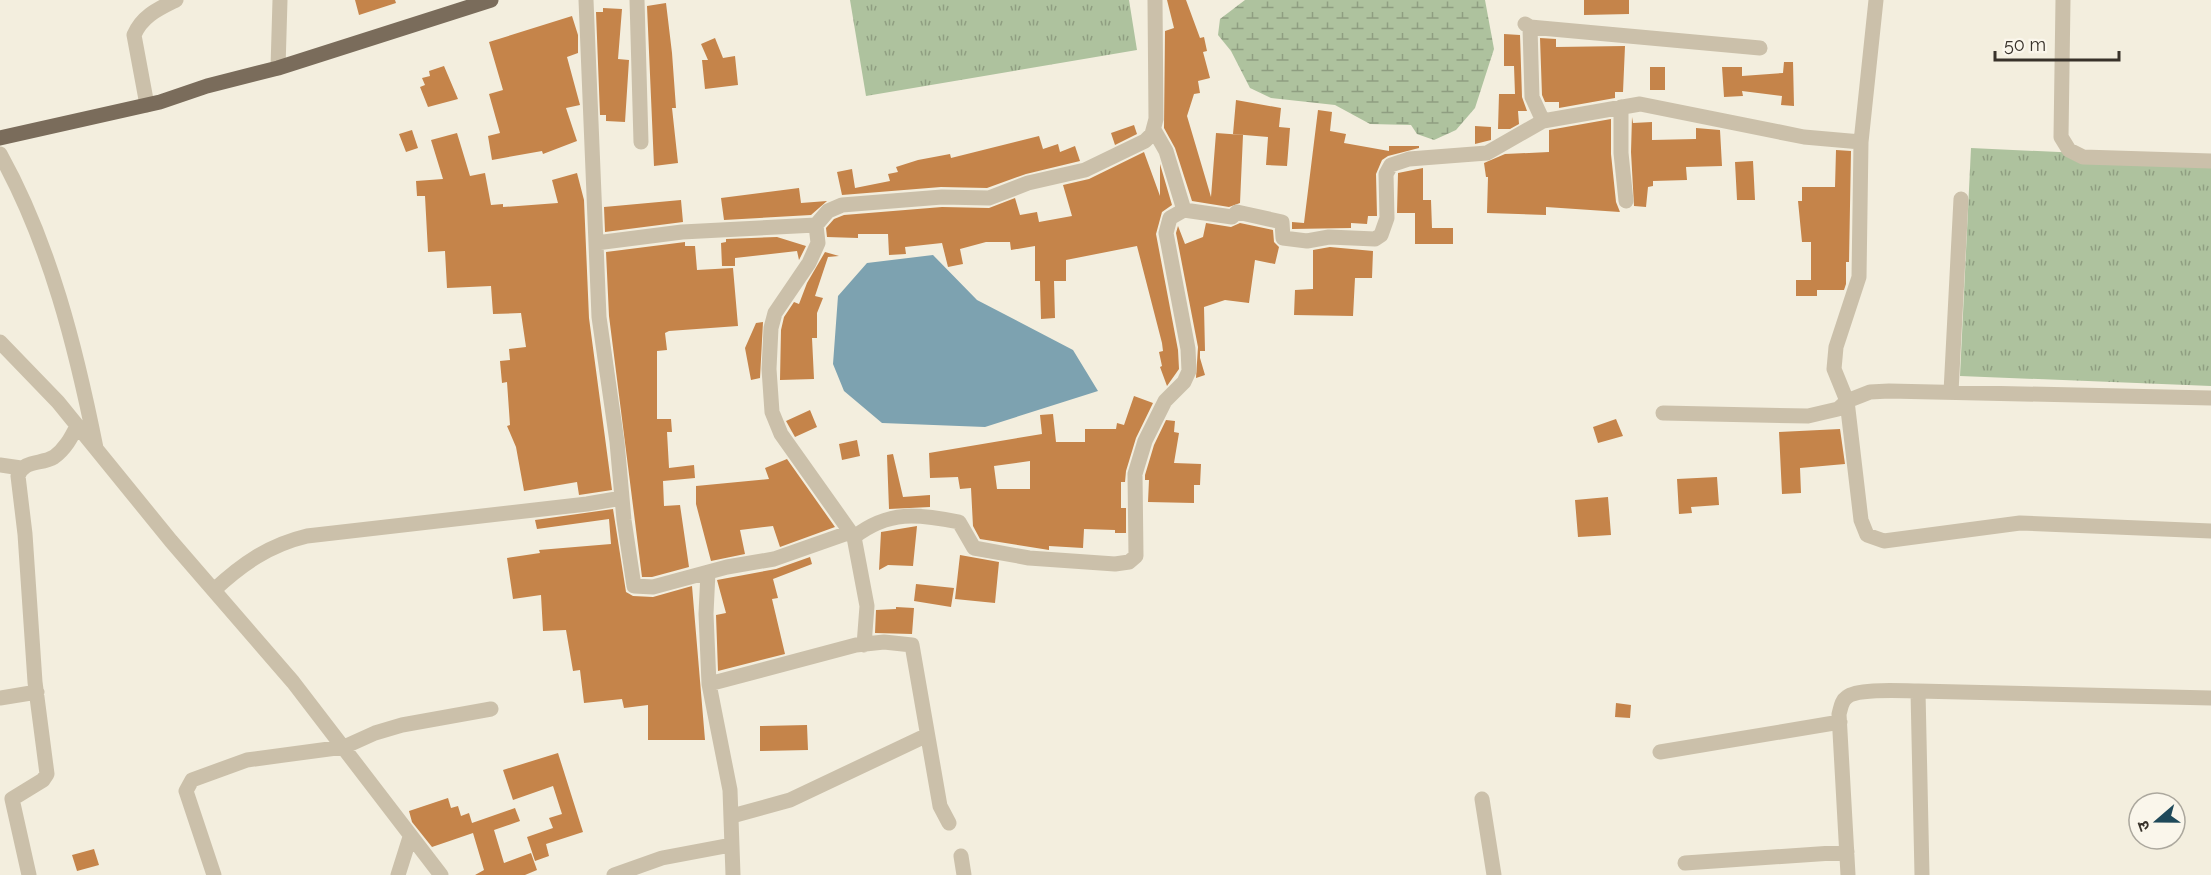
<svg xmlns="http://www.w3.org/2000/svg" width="2211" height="875" font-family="Raleway,'Noto Sans Devanagari',sans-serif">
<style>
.grass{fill:url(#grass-tufts)}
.wetland{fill:url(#wetland-marsh)}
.water{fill:#7da2b0}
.building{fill:#c5844a;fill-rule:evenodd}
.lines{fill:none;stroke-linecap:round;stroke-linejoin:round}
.minor{stroke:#cbc0aa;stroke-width:15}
.major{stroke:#7a6c5b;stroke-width:15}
</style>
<defs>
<pattern id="grass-tufts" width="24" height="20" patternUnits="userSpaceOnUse" patternTransform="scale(1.5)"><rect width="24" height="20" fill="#aec29e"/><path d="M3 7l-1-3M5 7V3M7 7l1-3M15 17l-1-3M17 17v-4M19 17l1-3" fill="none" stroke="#8f9e81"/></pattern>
<pattern id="wetland-marsh" width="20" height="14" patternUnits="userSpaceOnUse" patternTransform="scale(1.5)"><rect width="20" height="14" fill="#aec29e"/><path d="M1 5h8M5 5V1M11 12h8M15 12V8" fill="none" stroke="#8f9e81"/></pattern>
</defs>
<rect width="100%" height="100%" fill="#f3eede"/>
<path class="grass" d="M850 0H1129L1137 50 866 96Z
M1971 148 2211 159V386L1960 376Z"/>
<path class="wetland" d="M1245 0H1485L1494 49 1475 108 1456 130 1434 140 1417 134 1411 125 1370 124 1335 105 1271 98 1250 88 1231 51 1218 35 1220 19Z"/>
<path class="water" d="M933 255 977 300 1073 350 1098 391 985 427 882 423 844 391 833 364 838 296 867 263Z"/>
<path class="building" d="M355 0H395L396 3 359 15Z
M1167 0H1186L1200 38 1204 37 1207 51 1203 52 1210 78 1198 81 1200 93 1194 94 1187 116 1211 197 1216 133 1243 135 1240 203 1229 207 1192 201 1175 148 1164 128 1165 31 1174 28Z
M1584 0H1629V14L1584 15Z
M666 3 672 53 676 108H672L678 163 654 166 647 6Z
M603 8 622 9 618 59 629 60 625 122 606 121V115H600L596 12H603Z
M572 16 578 35V53L567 57 580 105 566 108 577 141 543 154 542 151 492 160 488 136 500 133 489 94 503 90 489 42Z
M1504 34 1520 35 1522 97 1527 111H1518L1519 124 1510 129H1498L1499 94H1515L1514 66H1504Z
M715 38 723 58 735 56 738 85 705 89 702 60H708L701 44Z
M1540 38 1556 39V47L1625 46 1623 92H1615V98L1559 108V102H1545L1542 95Z
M1784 62H1793L1794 106 1781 105 1782 96 1742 91 1743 96 1724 97 1722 67H1742V76L1783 73Z
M444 66 458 99 428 107 420 87 425 85 422 78 430 76 429 71Z
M1650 67H1665V90H1650Z
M1236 100 1281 108 1279 127 1290 128 1287 166 1266 165 1268 137 1233 134Z
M1318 110 1332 112 1330 131 1346 134 1344 143 1389 151V146H1419V148L1388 156 1382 160 1376 174 1377 216H1368L1367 224 1351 223V228L1292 229V222L1304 223Z
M1632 117 1633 123 1652 122V140L1696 139V128L1720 130 1722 166 1686 167 1687 180 1653 181V186L1648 187 1646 207 1634 206 1631 152Z
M1611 119V154L1616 202 1620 212 1546 207V215L1487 213 1488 177H1486L1484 163 1505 154 1549 152V130Z
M1134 125 1137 134 1115 145 1111 133Z
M1475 126 1491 127V140L1475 144Z
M412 130 418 148 406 152 399 134Z
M457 133 470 176 485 173 491 205 503 204V207L558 203 552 180 577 173 584 200 589 318 612 490 579 495 577 482 524 491 516 447 507 426 510 425 507 382 502 383 500 361 510 360 509 349 526 347 521 313 493 314 491 286 447 288 445 251 428 252 425 196H417L416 181 443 179 431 140Z
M1039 136 1043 149 1058 144 1060 152 1075 146 1080 161 1026 174 987 188 941 187 842 195 837 172 852 169 855 188 890 181 888 174 898 172 896 167 918 160 950 154 951 158Z
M1836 150 1851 151 1849 262H1846V284L1844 290H1817V296H1796V280H1811V242H1802L1798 201H1802V187H1835Z
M1144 152 1160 196V164L1172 205 1162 212 1156 234 1178 350 1179 369 1167 386 1160 367 1162 366 1159 352 1163 351 1162 343 1137 246 1066 260V281H1054L1055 318 1041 319 1040 281H1035V246L1011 250 1010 242H986L960 249 963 264 948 267 942 243 905 247 906 254 889 255 888 234H858V238L827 237 826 228 834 219 844 215 942 207 989 208 1015 198 1020 215 1037 212 1039 222 1072 216 1063 185 1089 179Z
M1753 161 1755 200H1737L1735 162Z
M1423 168V200H1431L1432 228H1453V244H1415V213H1397L1398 173Z
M799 188 801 203 827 201 811 215 724 220 721 198Z
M681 200 683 222 605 232 604 207Z
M1206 223 1231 227 1240 223 1273 230 1274 242 1279 247 1275 264 1255 260 1249 303 1225 300 1204 307 1205 351H1200V358L1205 375 1196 378 1198 347 1176 233 1178 226 1185 244 1203 237Z
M777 237 806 246 799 260 797 251 735 258V266H722L721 243 726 242V239Z
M685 242V246H695L697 270 733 268 738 326 669 331 665 333 667 350 657 351V419H671L672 432H667L669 468 694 465 695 478 663 481 664 506 680 505 689 567 652 577H642L609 316 606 252Z
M1330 247 1373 251 1372 278H1355L1353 316 1294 315 1295 290 1313 289V250Z
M825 252 839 256 828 257 815 296 823 298 817 313V338H812L814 379 780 380 781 330 784 317 794 302 799 304 807 283Z
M763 322 760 378 751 380 745 348 756 323Z
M1134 396 1153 403 1136 438 1126 471 1125 482H1121V508H1126V533H1115V530L1084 529 1083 548 1049 546V550L980 539 973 526 971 488 960 489 958 477 930 478 929 453 1042 434 1040 415 1053 414 1056 442H1085V429H1116L1117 423 1124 425ZM1030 461V489H997L994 466Z
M810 410 817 427 795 437 786 421Z
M1616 419 1623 436 1598 443 1593 427Z
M1166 420 1175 421 1174 432 1179 433 1174 463 1201 464 1200 485H1194V503L1148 502 1149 480H1145V475L1154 445Z
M1840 429 1845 464 1800 468 1801 493 1782 494 1779 432Z
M857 440 860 456 842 460 839 444Z
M893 454 903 497 930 495V507L889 509 887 455Z
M787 459 835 527 780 547 773 526 740 530 745 554 711 561 696 504V486L769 479 765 468Z
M1717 477 1719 505 1691 507 1692 513 1679 514 1677 479Z
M1608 497 1611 535 1578 537 1575 500Z
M613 509 626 592 633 596 653 597 692 586 705 740H648V705L624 708 622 699 584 703 580 670 573 671 566 630 543 631 541 595 513 599 507 558 540 553 539 550 611 544 609 519 537 529 535 520Z
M917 526 913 566 888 565 879 570 881 532Z
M960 555 999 562 995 603 955 599Z
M810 557 812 564 773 579 778 598 772 599 785 654 718 671 716 615 726 613 717 580 776 569Z
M916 584 954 588 951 607 914 601Z
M896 607 914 608 912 634 875 633 876 610 896 609Z
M1616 703 1631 705 1630 718 1615 717Z
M807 725 808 750 760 751V726Z
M558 753 583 832 546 844 549 856 535 861 527 837 553 828 549 818 562 814 553 786 513 800 503 770Z
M448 798 451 808 458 806 461 816 469 813 472 823 515 808 520 821 494 830 504 863 531 853 537 870 525 875H475L484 870 473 833 432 847 412 822 409 811Z
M94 849 99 865 77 871 72 855Z"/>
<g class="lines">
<path class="minor" d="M586 0 599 317 617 442 624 520 634 586 653 587 727 567 774 559 848 533 854 537C889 510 918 514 959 522L974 548 1029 558 1115 564 1129 562 1136 556 1135 474 1145 441 1165 401 1184 382 1189 371 1188 349 1166 233 1170 218 1184 210
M637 0 641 142
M2063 0 2061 137 2069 150 2083 157 2211 161
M1525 24 1530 27 1532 97 1543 121 1640 104 1804 137 1861 142 1859 277 1836 347 1834 369 1847 401 1861 520 1867 535 1884 541 2020 523 2211 531
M1530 27 1760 48
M278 68 280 0
M147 105 134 35C142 16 158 9 176 0
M1621 107V153L1626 201
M1154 130 1166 151 1184 210 1232 217 1237 212 1282 222 1283 238 1307 241 1329 237 1375 239 1381 235 1387 218 1386 174 1391 165 1409 159 1487 153 1543 121
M1861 142 1876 0
M0 154C50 244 76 348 96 448
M816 225 828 211 842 205 942 197 989 198 1028 183 1085 170 1145 141 1152 134 1156 119 1155 0
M596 243 682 232 816 225 818 243 809 263 775 313 771 328 769 369 772 412 781 434 854 537 867 606 864 645
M0 342 58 402 171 541 293 682 441 875
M1951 392 1961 199
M1663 413 1808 416 1838 409 1847 401 1870 392 1889 391 2211 398
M0 465 21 468
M708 572 706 614 709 684 730 790 733 875
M214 590C242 564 269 545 307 536L587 504 622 498
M709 684 856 645 884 642 912 645 940 806 949 823
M0 698 37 692
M1660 752 1840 722
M1482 799 1494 875
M732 816 790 800 921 738
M961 856 964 875
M1685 863 1847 852
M29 875 12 799 43 780 47 774 35 682 25 534 18 476C24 459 41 465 54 457 65 449 71 438 77 426
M214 875 186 791 192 780 247 760 344 747 375 733 402 725 491 709
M398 875 410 837
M614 875 662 858 731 845
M1848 875 1839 714C1841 708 1841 701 1847 697 1858 688 1902 691 1918 691
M1922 875 1918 691 2211 698"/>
<path class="major" d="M0 138 160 102 207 86 278 68 491 0"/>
</g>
<g transform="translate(2157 821) rotate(250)"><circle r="28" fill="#faf6eb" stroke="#aca89e" stroke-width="1.5"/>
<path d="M0-4.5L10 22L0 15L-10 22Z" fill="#1f495a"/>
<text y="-9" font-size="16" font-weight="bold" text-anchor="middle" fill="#38322a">उ</text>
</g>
<path d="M1995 51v9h124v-9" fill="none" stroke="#38322a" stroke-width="3"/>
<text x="2004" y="51" font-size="18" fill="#38322a" stroke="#faf6eb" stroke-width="4.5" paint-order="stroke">50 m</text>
</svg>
